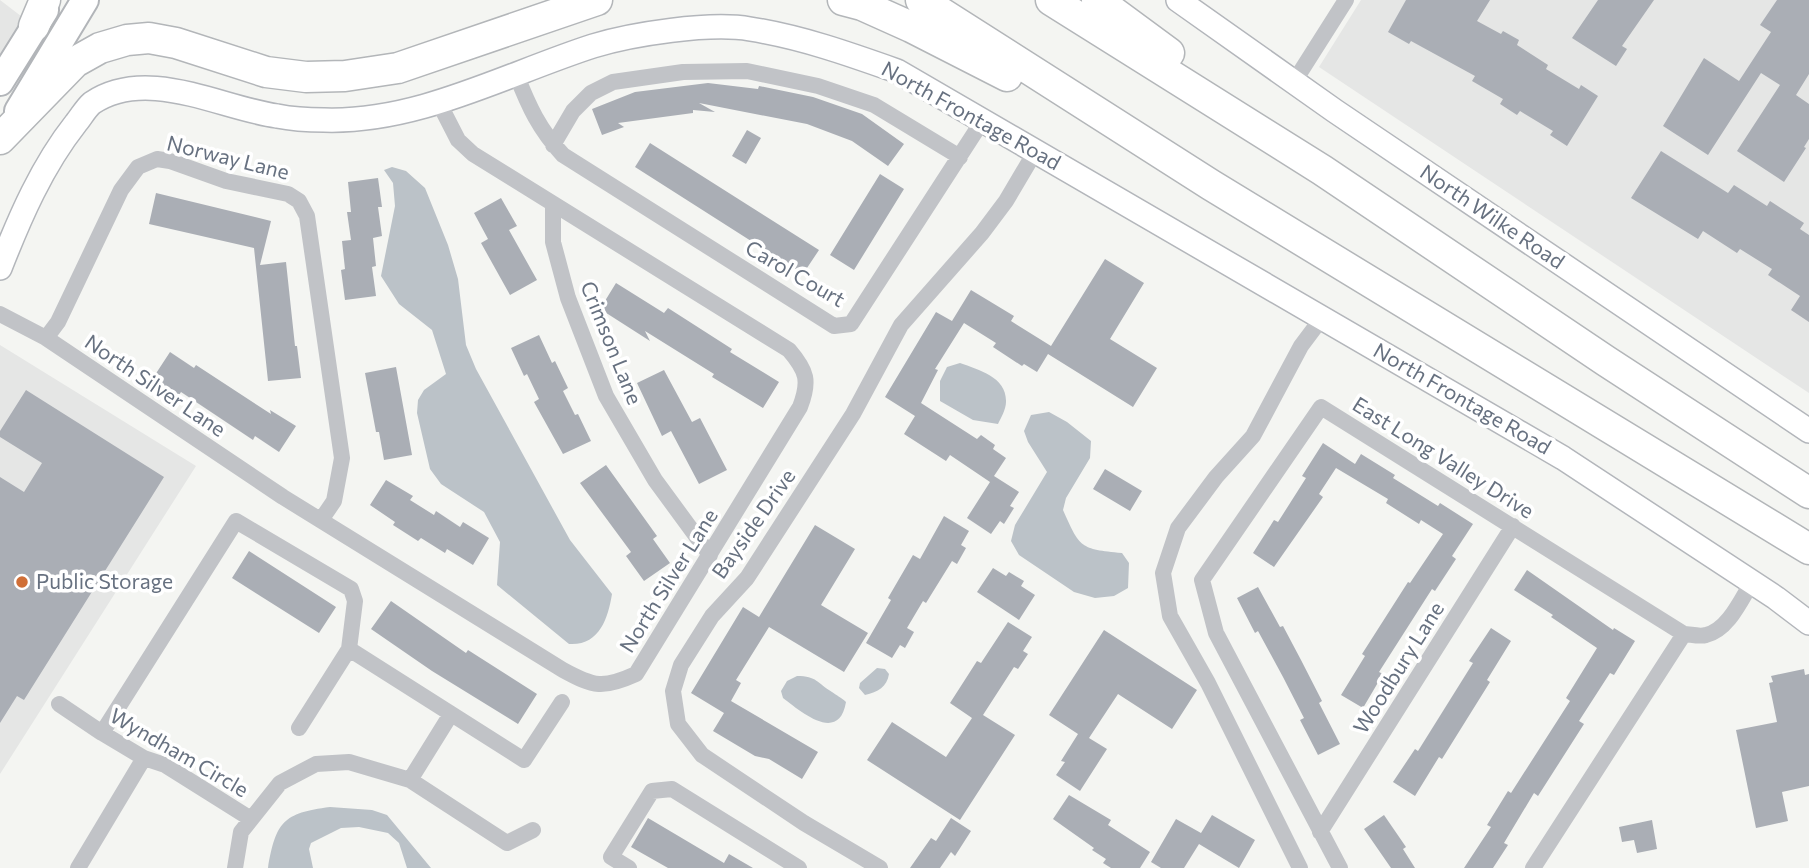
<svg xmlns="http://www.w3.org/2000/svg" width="1809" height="868" font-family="Commissioner,sans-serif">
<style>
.built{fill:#e5e6e5}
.water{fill:#bbc2c8}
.building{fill:#aaaeb5}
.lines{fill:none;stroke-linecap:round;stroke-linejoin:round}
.secondary-casing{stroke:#b3b6bb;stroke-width:26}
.primary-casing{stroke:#b2b5b9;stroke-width:30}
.highway-casing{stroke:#b3b6b9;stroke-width:33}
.street{stroke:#c1c3c7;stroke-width:16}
.secondary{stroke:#fff;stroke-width:23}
.primary{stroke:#fff;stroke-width:26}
.highway{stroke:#fff;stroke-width:30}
.poi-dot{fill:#d06f37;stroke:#fff;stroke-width:2.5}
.labels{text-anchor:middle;stroke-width:7;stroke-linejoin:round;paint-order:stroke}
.street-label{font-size:21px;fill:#677180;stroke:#fff}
.poi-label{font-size:21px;fill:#677180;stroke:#fff;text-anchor:start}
</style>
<rect width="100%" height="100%" fill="#f4f5f2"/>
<path class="built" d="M0 0 34 26 0 94Z
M1361 0H1809V393L1319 67Z
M0 345 196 466 0 774Z"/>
<path class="water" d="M392 167 406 171 425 188 448 245 458 279 466 345 476 369 570 540 612 594C608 619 599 646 569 644L497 585 500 542 484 512 441 484 430 469 417 413 418 400 424 390 446 374 432 330 399 304 381 276 395 206 393 183 384 170Z
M960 363C979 370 1007 377 1006 402 1006 409 1001 418 998 424L973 420 940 401V381L947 367Z
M1049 412 1067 422 1091 441 1090 458 1066 498 1063 510C1080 548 1080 549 1122 553L1129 563 1128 588 1114 596 1095 598 1074 592 1019 555 1011 541 1015 525 1047 472 1028 442 1024 431 1031 415Z
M877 668 885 669 889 674C887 687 878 692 865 695L859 688 860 683Z
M797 676C817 676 817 683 832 692 837 696 841 697 846 702 839 744 801 712 783 698L781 691 787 681Z
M330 807 372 810 387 815 431 868H407L399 843 388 833 359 827 341 828 311 843 309 849 313 868H268C276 822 283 813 330 807Z"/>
<path class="building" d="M1406 0H1490L1477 21 1501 34 1503 31 1519 40 1517 45 1548 65 1546 69 1579 89 1581 85 1598 96 1567 146 1550 135 1553 131 1520 111 1517 115 1500 104 1503 99 1472 81 1475 76 1411 41 1409 44 1388 32Z
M1598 0H1654L1622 46 1627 49 1616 66 1572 38Z
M1777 0H1809V74L1796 95 1809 104V139L1804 147 1806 148 1784 182 1737 151 1780 85 1761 73 1708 155 1663 126 1704 58 1739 81 1771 32 1760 25Z
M708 83 758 89 759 86 813 97 862 114 904 144 888 166 852 141 807 124 699 103 715 112 693 110V113L618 123 624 127 602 135 592 109 635 92Z
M747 130 761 138 746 164 732 156Z
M650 143 819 250 803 274 635 167Z
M1661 151 1728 193 1734 185 1767 206 1770 201 1804 223 1800 229 1809 235V322L1791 310 1800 296 1768 275 1772 269 1740 249 1737 253 1703 231 1698 239 1631 198Z
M880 174 904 189 854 270 830 255Z
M378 178 382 207H378L382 236 373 238 376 266 372 267 376 296 345 300 341 270 345 269 342 241 351 240 347 212H351L348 182Z
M156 193 271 221 260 265 286 262 295 346H297L301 378 268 381 254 248 149 224Z
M501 198 517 226 509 230 537 280 510 295 481 243 488 239 474 213Z
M1105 259 1144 283 1110 339 1157 368 1133 407 1048 354 1037 372 1024 364 1022 366 993 347 996 343 964 323 935 369 938 370 921 403 977 439 981 435 995 445 993 449 1006 458 994 476 1019 492 1010 506 1014 508 1004 524 1000 521 991 534 967 518 990 482 950 455 946 461 904 434 915 416 885 397 936 312 952 321 971 290 1014 316 1011 321 1051 346Z
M616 283 664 313 668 308 732 349 730 352 779 382 763 408 712 377 714 374 645 331 650 341 600 309Z
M539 335 552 363 555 361 568 388 563 391 575 415 578 414 591 441 563 454 534 402 539 399 527 374 524 376 511 348Z
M170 352 194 368 196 365 271 414 270 410 296 426 279 452 255 436 253 440 181 392 179 395 153 378Z
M396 367 412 455 384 460 379 432H376L365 373Z
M664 370 692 422 700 418 727 470 699 484 671 431 662 436 637 383Z
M26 390 164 477 24 700 17 696 0 723V477L24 492 42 463 0 437V431Z
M1323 443 1355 464 1361 454 1395 475 1393 478 1438 506 1440 503 1473 524 1452 556 1456 559 1435 591 1432 589 1379 672 1383 674 1363 708 1341 695 1365 656 1362 654 1408 582 1410 583 1443 534 1421 520 1419 524 1386 503 1388 499 1336 468 1319 494 1323 497 1274 567 1253 553 1274 520 1278 522 1306 478 1302 476Z
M606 465 657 536 653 539 670 563 644 581 626 556 631 552 580 483Z
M1105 469 1142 491 1130 511 1093 489Z
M386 480 413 496 410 500 434 515 436 511 460 527 463 522 489 538 473 565 447 549 445 553 421 538 418 541 393 525 395 522 370 505Z
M944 516 969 531 961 545 966 548 957 564 952 561 926 603 923 601 907 628 914 632 905 648 900 645 892 658 866 643 891 600 888 598 913 555 920 559Z
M815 525 855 549 821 605 868 633 844 672 769 627 736 680 741 683 731 701 818 752 802 779 769 759 755 756 713 731 724 713 691 693 743 607 759 617Z
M249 551 336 607 319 633 232 578Z
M993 568 1006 576 1009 572 1024 581 1021 586 1035 595 1019 620 977 592Z
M1527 570 1613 630 1614 628 1635 641 1614 675 1610 673 1579 721 1584 724 1538 796 1534 793 1504 843 1508 845 1493 868H1464L1491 827 1487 825 1508 791 1511 793 1570 701 1566 698 1597 648 1551 617 1553 615 1514 590Z
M1258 587 1280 627 1283 626 1301 660 1322 701 1319 703 1340 744 1318 755 1300 720 1304 718 1283 677 1258 631 1255 633 1237 598Z
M391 601 466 653 468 650 537 694 518 724 432 671 371 629Z
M1008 622 1032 637 1023 651 1028 654 1018 669 1014 667 983 715 1015 735 960 820 867 760 892 722 946 757 972 718 950 703 977 661 981 663Z
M1491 628 1511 641 1487 680 1490 682 1442 759 1439 757 1415 796 1393 782 1415 749 1418 751 1473 663 1469 661Z
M1104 630 1197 690 1172 729 1118 694 1089 738 1107 749 1080 791 1056 775 1065 762 1061 761 1078 734 1049 715Z
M1804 669 1805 675 1809 674V786L1782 792 1788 821 1756 828 1736 730 1777 722 1769 683 1773 682 1771 676Z
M1069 795 1111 820 1108 825 1150 852 1140 868H1111L1103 863 1106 859 1092 850 1094 848 1053 819Z
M1212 815 1255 840 1239 868 1199 844 1184 868H1161L1151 862 1176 819 1201 833Z
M1384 815 1406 847 1403 849 1415 868H1391L1364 829Z
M648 818 724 863 729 854 753 868H668L631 847Z
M951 818 971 831 955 856 951 852 940 868H910L931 838 936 841Z
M1652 820 1657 849 1637 853 1634 840 1622 842 1619 827Z"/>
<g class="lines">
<g class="secondary-casing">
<path id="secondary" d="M1178 0 1335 111 1809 431
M0 268C20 217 42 166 76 123 81 117 86 108 92 103 147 66 220 108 277 116 292 119 309 120 324 120 418 123 506 74 593 46 632 34 710 22 750 29 801 37 849 54 897 71L1563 458 1776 598 1809 623"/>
</g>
<g class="primary-casing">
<path id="primary" d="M0 82 45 10
M18 111 85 0"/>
</g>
<g class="highway-casing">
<path id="highway" d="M843 0 862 5 911 27 1007 76
M921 0 1211 185 1809 549
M1051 0 1322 170 1606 361 1809 493
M1097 0 1169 53
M34 26 45 0
M0 139 75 62 100 48 127 40 149 38 176 43 266 72 306 77 345 76 398 68 597 0"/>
</g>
<path class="street" d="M516 74C529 107 539 129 563 155L834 326 851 324 983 120
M1294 82 1346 0
M553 145 573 111 591 93 613 82 683 72 747 71 818 86 874 105 960 157
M553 204V242L568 298 606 396 655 480 710 555
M0 314 46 338 283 497 563 670C594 687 603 689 636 674L800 407C810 381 807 371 789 350L473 154 458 140 439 103
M46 338 58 322 121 190 138 167 157 159 170 161 226 181 288 194 299 201 307 216 342 458 334 501 321 520
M1684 634C1690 634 1699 637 1706 635 1728 630 1741 600 1752 582
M349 649 524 760 562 702
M59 704 102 733 144 758 165 765 251 819
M102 733 236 521 351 589 355 601 349 649 299 728
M410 780 451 714
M1320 832 1513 526
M78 868 144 758
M235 868 241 832 280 783 316 764 349 762 410 780 507 843 533 830
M629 868 611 857 652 791 672 789 799 868
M880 868 804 823 702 755 678 724 673 691 681 665 712 616 747 578 853 414 901 325 982 233 1006 201 1035 152
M1300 868 1208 683 1170 616 1163 573 1178 528 1216 477 1253 436 1301 346 1322 318
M1340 868 1216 633 1202 580 1321 407 1684 634 1533 868"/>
<use href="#secondary" class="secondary"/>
<use href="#primary" class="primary"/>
<use href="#highway" class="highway"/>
</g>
<circle class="poi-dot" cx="22" cy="582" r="7"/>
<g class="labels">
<g class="street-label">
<text transform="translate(971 116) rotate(29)" y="7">North Frontage Road</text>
<text transform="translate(228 158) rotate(14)" y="7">Norway Lane</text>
<text transform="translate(1492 217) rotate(34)" y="7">North Wilke Road</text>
<text transform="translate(795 274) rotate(30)" y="7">Carol Court</text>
<text transform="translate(611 343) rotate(68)" y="7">Crimson Lane</text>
<text transform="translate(155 386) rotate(34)" y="7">North Silver Lane</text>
<text transform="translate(1462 399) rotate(30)" y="7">North Frontage Road</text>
<text transform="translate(1443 458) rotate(32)" y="7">East Long Valley Drive</text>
<text transform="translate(754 524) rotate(-55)" y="7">Bayside Drive</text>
<text transform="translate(669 581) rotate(-58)" y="7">North Silver Lane</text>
<text transform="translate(1399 668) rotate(-58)" y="7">Woodbury Lane</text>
<text transform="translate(179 753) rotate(30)" y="7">Wyndham Circle</text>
</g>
<g class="poi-label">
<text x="36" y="589">Public Storage</text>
</g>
</g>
</svg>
